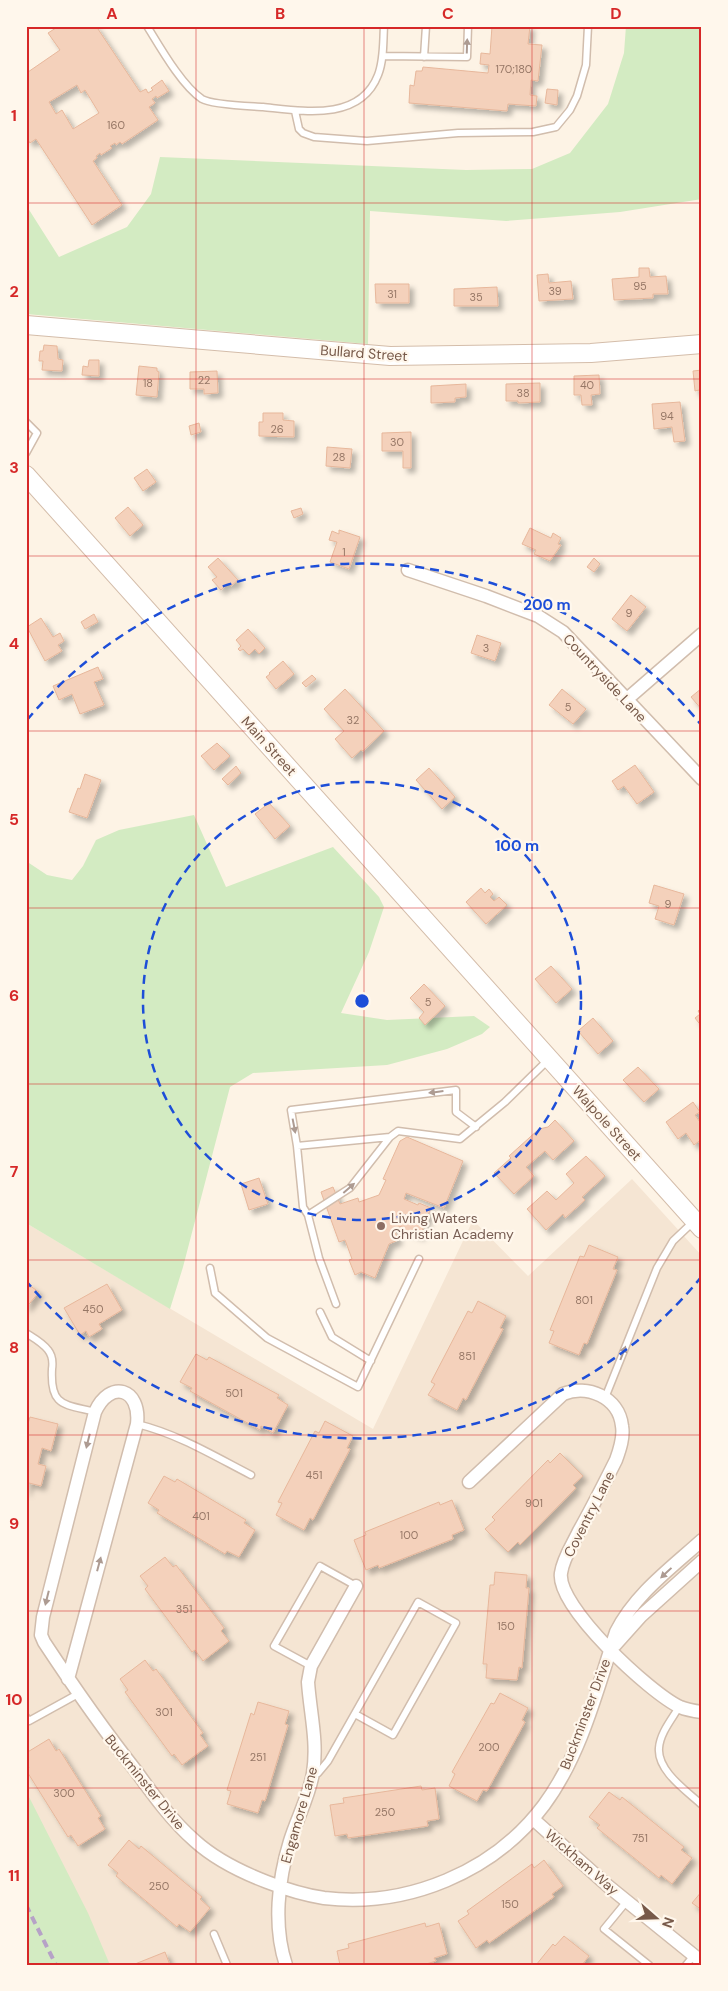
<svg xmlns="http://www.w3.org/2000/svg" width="728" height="1991" font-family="'DM Sans',sans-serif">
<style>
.residential{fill:#f5e5d3}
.green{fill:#d3ebc2}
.building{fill:#f4d1bb;stroke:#e7b79b;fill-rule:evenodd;filter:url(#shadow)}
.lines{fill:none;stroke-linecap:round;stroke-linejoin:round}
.service-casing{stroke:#d1bdad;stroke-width:9}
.minor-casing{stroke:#d1bdad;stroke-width:15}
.secondary-casing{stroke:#d4bdaa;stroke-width:20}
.service{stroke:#fff;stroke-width:6}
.minor{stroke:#fff;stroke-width:12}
.secondary{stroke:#fff;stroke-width:18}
.rail{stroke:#b6a2c7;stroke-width:4;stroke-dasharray:8 5;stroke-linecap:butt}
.oneway{fill:#ad9b92}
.grid{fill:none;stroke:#d62828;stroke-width:1;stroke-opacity:0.55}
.ring{fill:none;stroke:#1d4ed8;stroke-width:2.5;stroke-dasharray:9 6}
.education-dot{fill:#8d6e63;stroke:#fff7ec;stroke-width:2}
.labels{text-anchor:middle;stroke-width:4.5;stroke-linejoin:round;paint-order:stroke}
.number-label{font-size:11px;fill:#967766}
.street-label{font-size:14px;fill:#775949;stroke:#fff7ec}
.education-label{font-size:14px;fill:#785e54;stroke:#fff7ec;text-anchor:start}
.centre{fill:#1d4ed8;stroke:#fff7ec;stroke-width:2.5}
.ring-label{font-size:15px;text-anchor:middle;font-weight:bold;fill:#1d4ed8;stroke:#fff7ec;stroke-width:4.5;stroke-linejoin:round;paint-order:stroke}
.neatline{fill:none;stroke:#d62828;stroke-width:2}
.grid-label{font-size:16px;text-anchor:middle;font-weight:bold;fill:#d62828}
</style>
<defs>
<filter id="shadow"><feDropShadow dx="4.5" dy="4.5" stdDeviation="2.5" flood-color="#0004"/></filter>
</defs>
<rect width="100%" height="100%" fill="#fdf3e5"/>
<path class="residential" d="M632 1179 702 1256V1965H95L26 1828V1223L373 1429 473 1220 528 1276Z"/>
<path class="green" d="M626 26H702V199L620 212 506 221 370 211 368 344 26 314V205L59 257 127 227 151 194 160 157 466 170 532 169 570 153 608 104 624 53Z
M194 815 226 887 333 847 379 897 384 907 369 952 341 1013 387 1020 474 1016 490 1027 482 1034 447 1049 387 1065 253 1073 230 1087 183 1267 170 1309 26 1223V861L47 875 72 880 83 866 96 840 119 830Z
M26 1791 88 1913 110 1965H26Z"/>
<path class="building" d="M59 26H96L140 92 146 89 148 93 153 90 151 88 162 80 169 91 157 98 156 96 152 99 155 103 149 107 158 120 122 144 120 142 116 145 115 143 110 146 112 148 101 155 100 153 96 156 97 158 93 161 122 205 92 225 36 139 30 143 26 137V70L28 72 60 50 48 33ZM77 85 81 93 85 90 99 113 73 129 62 110 56 114 49 102Z
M492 26H530L528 44 542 45 538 81 531 80 530 95 537 96 536 106 508 104 507 111 409 103 410 85 414 86 416 71H422L423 67 488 73 489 65 480 64 481 53 490 54Z
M547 89 558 90 557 105 545 103Z
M639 268H649L650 277 666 276 668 294H653V298L614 300 612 279 639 277Z
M548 274 549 283 571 281 573 299 539 301 537 275Z
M375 284H409V303H376Z
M497 287 498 306H454V289Z
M44 345 57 346 58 359 63 360 62 371 42 370 43 361H39L40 351H43Z
M89 360H99V376L82 375 83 366 88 367Z
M139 366 157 368V371L159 372 157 397 136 395Z
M702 370V395H700L699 390 695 391 693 371Z
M217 371 218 393 204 394V389H190V372Z
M599 375 600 394 591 395 592 405H582L581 395H574V376Z
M540 383V402L518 403V401H506V384Z
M466 384V397L455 398V402L431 403V386Z
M680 402 685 441 674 442 672 427 654 429 652 404Z
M263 413H283V420L294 421V437L259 436V422H263Z
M199 423 201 432 191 435 189 426Z
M411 432V468H403V451H382V433Z
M327 447 352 449 350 468 326 466Z
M147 469 156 482 143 491 134 478Z
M128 507 143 525 130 536 115 518Z
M301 508 303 514 294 518 291 511Z
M530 528 551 538 553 533 561 538 558 544 561 545 550 561 534 554 536 550 522 544Z
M339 530 360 537 349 569 330 562 337 542 329 540 332 531 339 534Z
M218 558 238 580 231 586 229 583 221 590 212 580 217 577 208 567Z
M594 558 600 564 594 572 587 567Z
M631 595 646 607 627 631 612 619Z
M94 614 98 622 85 629 81 622Z
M41 618 53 637 60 633 64 641 58 645 62 651 45 661 27 627Z
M248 629 265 648 259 654 255 649 249 655 243 649 240 651 238 649 241 646 236 640Z
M477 635 501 643 495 661 471 653Z
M283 661 294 674 276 689 266 677 270 674 269 673Z
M98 667 103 679 94 682 104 705 80 714 72 694 59 700 53 686Z
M312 675 316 679 306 687 302 683Z
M702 688V710L691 697Z
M345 689 384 731 363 751 361 750 352 758 335 739 344 731 324 709Z
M562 689 586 709 573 724 549 705Z
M217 743 230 756 214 770 201 756Z
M635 765 654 792 637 804 624 786 618 790 612 781Z
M236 766 241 773 228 785 222 779Z
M429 768 455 797 442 809 416 780Z
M85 774 101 780 87 818 69 812 78 788 80 789Z
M269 803 290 826 275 839 255 814Z
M654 885 684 894 674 925 655 919 659 906 649 903Z
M481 888 485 893 489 889 493 894 490 897 494 901 499 897 507 905 486 924 466 902Z
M551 966 572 989 556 1003 535 979Z
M424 984 445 1006 425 1025 419 1018 424 1012 410 998Z
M702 1007V1027L695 1018 700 1014 698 1011Z
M593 1018 613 1041 598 1054 578 1031Z
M638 1067 659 1089 644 1102 623 1080Z
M693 1102 700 1112 695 1115 702 1125V1139L694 1145 686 1133 678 1139 666 1122Z
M555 1120 574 1141 553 1160 545 1151 526 1167 534 1176 514 1194 494 1173 511 1158 509 1156 539 1129 548 1127Z
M407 1137 463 1161 444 1208 406 1193 404 1199 418 1205 419 1203 431 1208 420 1236 403 1229 402 1226 394 1229 398 1240 389 1244 375 1278 361 1272 355 1275 349 1260 352 1259 345 1240 339 1242 321 1192 333 1187 340 1204 358 1198 359 1202 379 1195 386 1180 383 1179 400 1141Z
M586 1156 605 1176 582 1197 585 1200 565 1218 563 1214 546 1230 527 1209 547 1191 556 1200 574 1183 566 1174Z
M259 1178 268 1204 249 1210 241 1184Z
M589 1245 618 1257 613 1269 617 1270 587 1344 584 1343 579 1355 549 1343 554 1331 550 1330 580 1256 584 1257Z
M26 1283 39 1292 26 1308Z
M107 1284 122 1310 99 1324 102 1329 89 1337 86 1331 80 1335 64 1308Z
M478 1301 506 1316 500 1328 503 1329 466 1400 463 1398 457 1410 428 1395 435 1384 431 1382 468 1311 472 1313Z
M196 1354 207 1360 209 1357 279 1395 277 1398 288 1405 273 1433 261 1426 260 1430 190 1391 192 1388 180 1382Z
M30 1417 58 1424 51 1451 42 1448 38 1464 46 1466 41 1486 29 1483 26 1492V1430Z
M325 1421 353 1436 347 1448 350 1449 313 1520 310 1518 304 1530 276 1515 282 1503 278 1502 315 1431 319 1433Z
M560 1453 583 1476 573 1485 576 1488 520 1545 518 1542 508 1552 485 1529 495 1520 492 1517 548 1460 550 1463Z
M164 1476 175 1482 177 1479 246 1520 244 1523 255 1530 239 1557 227 1551 225 1554 157 1513 159 1510 148 1503Z
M452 1500 464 1530 452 1535 453 1539 379 1568 378 1565 366 1570 354 1540 366 1535 365 1532 439 1502 440 1505Z
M165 1557 173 1567 176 1565 224 1628 221 1631 229 1641 203 1661 195 1650 192 1652 145 1589 148 1586 140 1576Z
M495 1572 527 1575 526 1588H529L522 1668 519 1667 517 1680 486 1678 487 1664H483L490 1585H494Z
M145 1660 153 1671 156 1669 203 1733 200 1735 208 1746 182 1765 174 1754 172 1756 125 1692 128 1690 120 1679Z
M500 1693 528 1708 522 1720 525 1722 487 1791 483 1790 477 1801 449 1786 455 1774 452 1772 491 1703 494 1704Z
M258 1702 289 1711 285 1724 288 1725 265 1801 262 1800 258 1813 227 1804 231 1791 227 1790 251 1713 254 1715Z
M49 1739 56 1751 59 1749 101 1816 98 1818 105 1829 78 1846 71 1835 68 1837 26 1770 29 1768 26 1763V1753Z
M421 1786 422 1790 435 1788 439 1819 427 1821 428 1826 348 1838 347 1834 335 1836 330 1805 344 1803 343 1798Z
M609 1792 620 1800 622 1797 684 1847 681 1850 692 1858 672 1884 661 1875 659 1878 597 1828 600 1825 589 1817Z
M129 1840 139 1849 141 1846 202 1897 200 1899 210 1908 190 1932 179 1924 177 1927 116 1876 118 1873 108 1865Z
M544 1860 563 1886 552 1894 554 1897 489 1943 487 1940 476 1948 458 1921 469 1914 467 1911 532 1864 534 1868Z
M702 1891V1910L692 1903Z
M425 1923 426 1927 439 1923 447 1954 434 1958 436 1961 423 1965H340L337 1951 349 1948 348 1944Z
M564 1936 589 1956 582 1965H536L553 1944 555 1946Z
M165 1952 170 1965H136L135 1964Z"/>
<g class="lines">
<g class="service-casing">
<path id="service" d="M147 26C160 47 182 86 202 99 212 105 249 106 263 107 302 111 360 122 378 75 384 60 383 42 384 26
M383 56 467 57 468 26
M424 57 426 26
M295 111 299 129 303 133 314 137 367 141 458 133 533 132 556 127 570 110 577 96 586 65 588 26
M26 422 37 433 26 453
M390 1137 297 1146 291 1110 456 1090V1112L476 1127
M297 1146 303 1207 308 1215 319 1258 336 1304
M308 1215 350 1188 390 1137 398 1131 460 1139 505 1102 548 1060
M210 1268 215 1293 267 1338 358 1387 419 1259
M320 1312 332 1337 371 1361
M26 1333C34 1338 43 1343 48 1350 53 1356 53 1362 52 1369 50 1407 64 1404 95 1412
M605 1398 657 1268 673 1241 693 1222
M137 1424C178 1434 214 1456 251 1475
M311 1666 274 1646 320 1566 356 1586
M679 1707C672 1719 660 1733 659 1748 657 1771 687 1791 702 1805
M26 1717 29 1721 78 1694
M314 1774 318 1773 328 1761 418 1602 456 1623 393 1735 355 1714
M627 1901 604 1929 649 1965
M214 1934 227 1965
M686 1965 694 1955"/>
</g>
<g class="minor-casing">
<path id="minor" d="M408 570 486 596 538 616 563 632 702 779
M626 700 702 634
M469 1482 563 1394C587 1384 619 1397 622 1426 624 1437 620 1449 616 1460 604 1484 592 1508 579 1531 573 1544 563 1558 561 1573 556 1606 650 1693 680 1707 687 1710 694 1711 702 1712
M615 1645 641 1616 702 1561
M68 1679 137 1424C141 1388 110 1379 95 1412L43 1617 41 1635 44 1642C73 1686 103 1729 136 1771 154 1796 172 1821 195 1841 216 1860 241 1872 267 1882 285 1889 304 1895 324 1898 407 1908 494 1872 544 1805 581 1755 597 1690 616 1632 635 1594 671 1568 702 1540
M533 1819 608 1886 702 1962
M286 1965C273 1926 278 1880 290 1841 297 1818 309 1797 313 1773 318 1742 310 1712 308 1682L311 1666 356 1586"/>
</g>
<g class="secondary-casing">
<path id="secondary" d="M26 325 390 356 591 353 702 344
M26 475 702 1229"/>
</g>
<use href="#service" class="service"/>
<use href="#minor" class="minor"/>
<use href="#secondary" class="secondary"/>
<path class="rail" d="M26 1905 56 1965"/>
</g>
<defs><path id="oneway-solid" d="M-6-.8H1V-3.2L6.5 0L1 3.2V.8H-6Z" transform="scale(1.25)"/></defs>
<g class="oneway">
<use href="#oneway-solid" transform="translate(467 46) rotate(-88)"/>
<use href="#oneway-solid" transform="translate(436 1092) rotate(173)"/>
<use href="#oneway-solid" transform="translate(294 1126) rotate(79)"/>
<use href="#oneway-solid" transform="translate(349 1188) rotate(-41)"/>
<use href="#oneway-solid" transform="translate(623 1353) rotate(-69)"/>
<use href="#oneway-solid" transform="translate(88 1441) rotate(104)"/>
<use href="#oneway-solid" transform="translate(99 1564) rotate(-75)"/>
<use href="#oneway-solid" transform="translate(666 1573) rotate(137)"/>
<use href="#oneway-solid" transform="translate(47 1598) rotate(104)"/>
</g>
<path class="grid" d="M196 26V1965M364 26V1965M532 26V1965M26 203H702M26 379H702M26 556H702M26 731H702M26 908H702M26 1084H702M26 1260H702M26 1435H702M26 1611H702M26 1788H702"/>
<g class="ring">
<circle cx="362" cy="1001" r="219"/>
<path d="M702 1276A437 437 0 0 1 27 1282M27 720A437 437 0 0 1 702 726"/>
</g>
<circle class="education-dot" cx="381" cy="1226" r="5"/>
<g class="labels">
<g class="number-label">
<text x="514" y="73">170;180</text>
<text x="116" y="129">160</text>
<text x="640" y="290">95</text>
<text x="555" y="295">39</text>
<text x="392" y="298">31</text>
<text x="476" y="301">35</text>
<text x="204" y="384">22</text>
<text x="148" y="387">18</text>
<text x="587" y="389">40</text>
<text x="523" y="397">38</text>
<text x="667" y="420">94</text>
<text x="277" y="433">26</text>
<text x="397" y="446">30</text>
<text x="339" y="461">28</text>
<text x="344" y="556">1</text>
<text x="629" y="617">9</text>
<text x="486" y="652">3</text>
<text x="568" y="711">5</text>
<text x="353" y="724">32</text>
<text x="668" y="908">9</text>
<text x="428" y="1006">5</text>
<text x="584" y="1304">801</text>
<text x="93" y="1313">450</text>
<text x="467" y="1360">851</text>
<text x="234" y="1397">501</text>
<text x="314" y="1479">451</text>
<text x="534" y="1507">901</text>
<text x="201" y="1520">401</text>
<text x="409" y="1539">100</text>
<text x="184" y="1613">351</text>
<text x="506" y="1630">150</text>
<text x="164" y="1716">301</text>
<text x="489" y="1751">200</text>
<text x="258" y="1761">251</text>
<text x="64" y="1797">300</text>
<text x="385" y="1816">250</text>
<text x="640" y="1842">751</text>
<text x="159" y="1890">250</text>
<text x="510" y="1908">150</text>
</g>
<g class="street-label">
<text transform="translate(364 353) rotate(4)" y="5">Bullard Street</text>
<text transform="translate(605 678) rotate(47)" y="5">Countryside Lane</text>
<text transform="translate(269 746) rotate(48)" y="5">Main Street</text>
<text transform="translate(607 1123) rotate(48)" y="5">Walpole Street</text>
<text transform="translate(589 1514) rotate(-63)" y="5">Coventry Lane</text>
<text transform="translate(585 1714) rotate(-69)" y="5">Buckminster Drive</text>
<text transform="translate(145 1782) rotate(51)" y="5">Buckminster Drive</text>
<text transform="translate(299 1815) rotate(-74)" y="5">Engamore Lane</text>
<text transform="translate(582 1862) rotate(41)" y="5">Wickham Way</text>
</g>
<g class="education-label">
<text x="391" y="1223">Living Waters<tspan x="391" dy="16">Christian Academy</tspan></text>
</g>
</g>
<circle cx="362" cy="1001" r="8" class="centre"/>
<g class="ring-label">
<text x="547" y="610">200 m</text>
<text x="517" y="851">100 m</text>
</g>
<rect width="728" height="1991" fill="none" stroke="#fff7ec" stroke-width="55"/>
<g transform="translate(656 1918) rotate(110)" stroke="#fff7ec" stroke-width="4" paint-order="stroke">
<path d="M0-4L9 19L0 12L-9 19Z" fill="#775949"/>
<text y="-8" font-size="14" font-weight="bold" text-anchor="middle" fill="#775949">N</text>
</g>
<rect x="28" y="28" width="672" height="1936" class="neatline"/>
<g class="grid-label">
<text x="112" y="19">A</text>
<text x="280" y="19">B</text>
<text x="448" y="19">C</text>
<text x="616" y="19">D</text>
<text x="14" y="121">1</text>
<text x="14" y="297">2</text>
<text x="14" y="473">3</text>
<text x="14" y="649">4</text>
<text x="14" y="825">5</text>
<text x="14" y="1001">6</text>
<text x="14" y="1177">7</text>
<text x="14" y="1353">8</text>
<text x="14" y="1529">9</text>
<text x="14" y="1705">10</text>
<text x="14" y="1881">11</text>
</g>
</svg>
